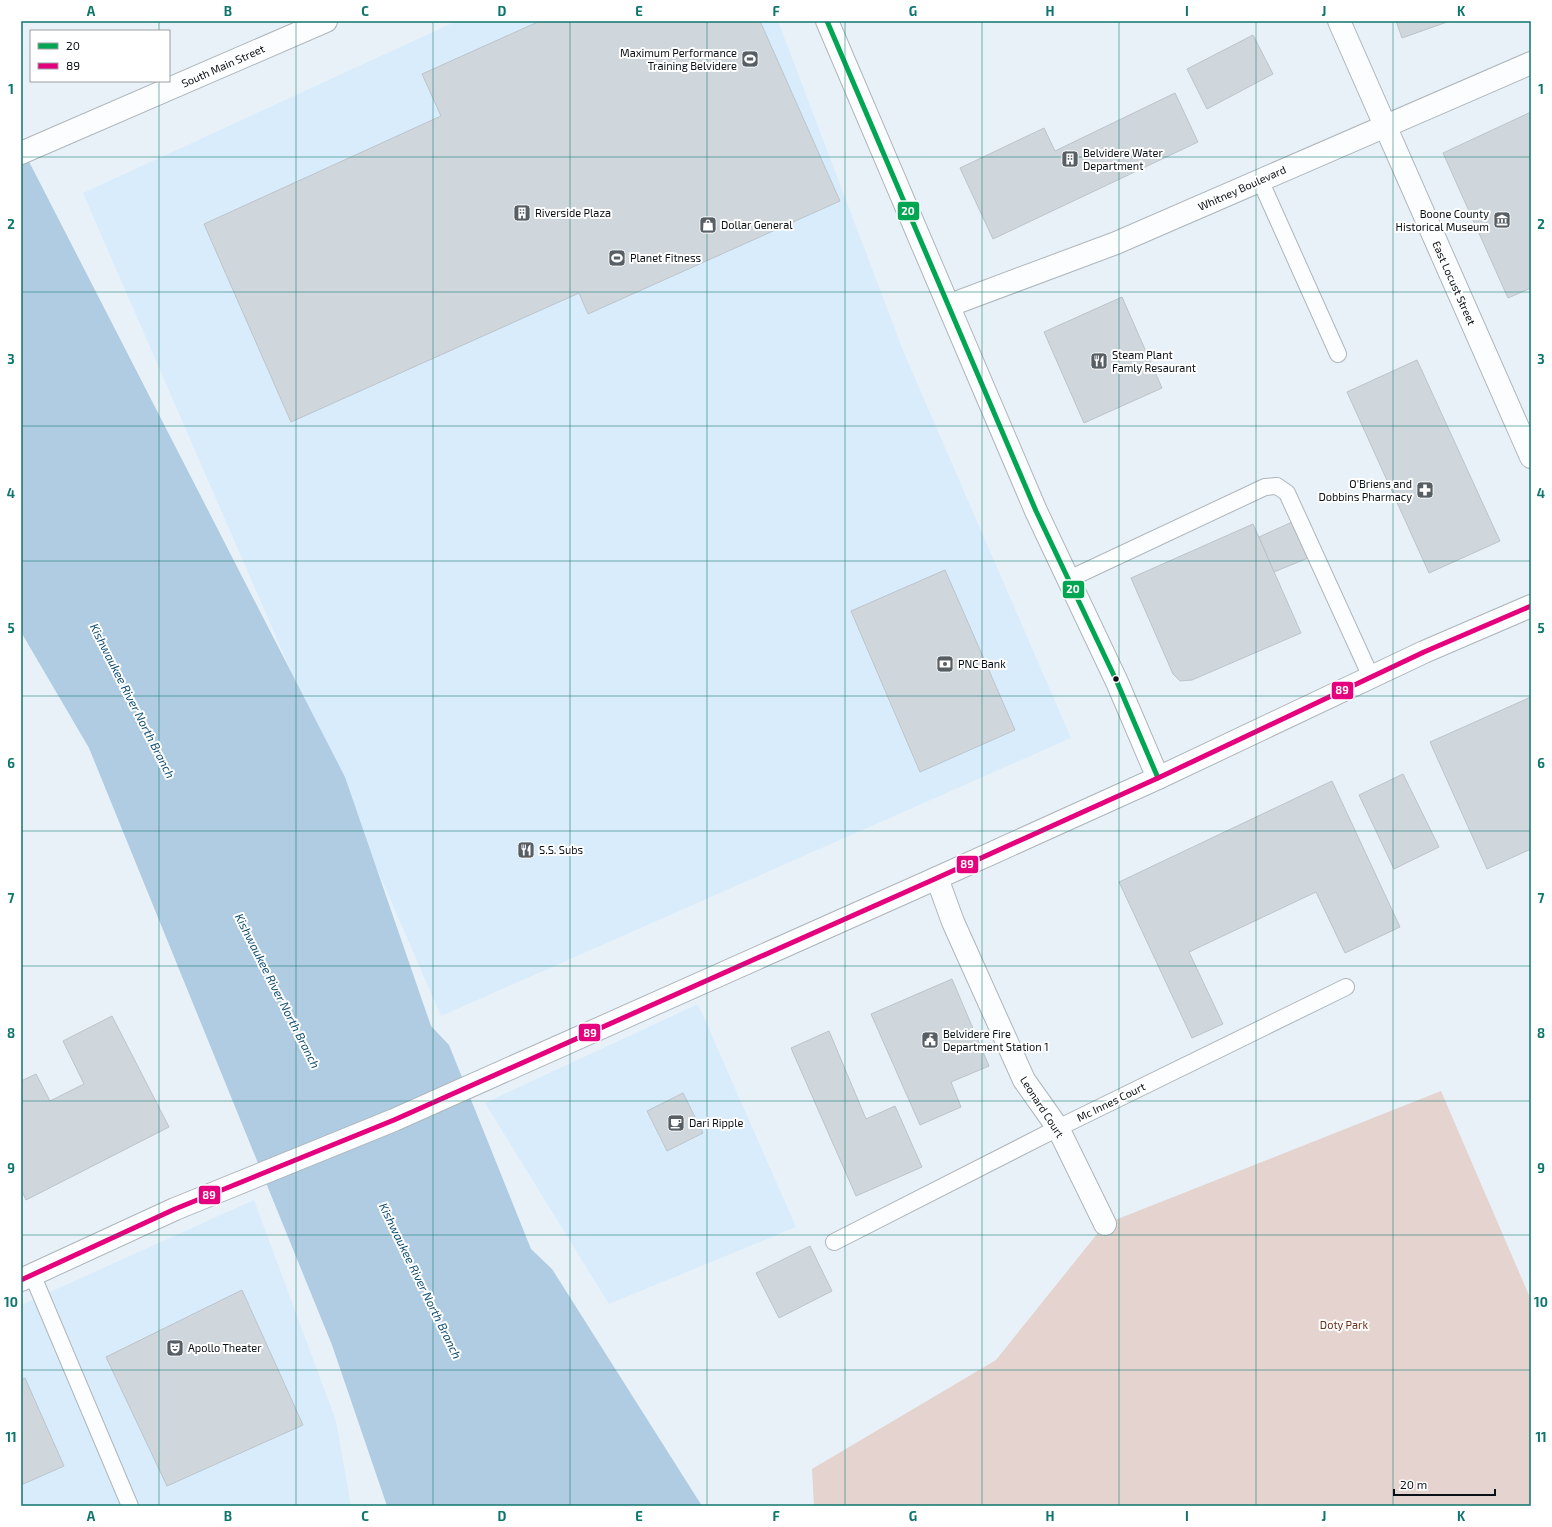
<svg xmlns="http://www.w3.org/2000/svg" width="1552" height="1527" font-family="'Exo 2',sans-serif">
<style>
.built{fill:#d8ecfb}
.green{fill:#e4d3ce}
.water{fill:#afcce2}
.building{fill:#cfd7dd;stroke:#bcc4ca}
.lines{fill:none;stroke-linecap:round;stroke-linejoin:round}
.lane-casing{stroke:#aeb6bc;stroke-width:18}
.street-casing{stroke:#aeb6bc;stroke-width:24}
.secondary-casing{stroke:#aeb6bc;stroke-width:24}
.lane{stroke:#fcfdfe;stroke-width:16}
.street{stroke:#fcfdfe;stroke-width:22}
.secondary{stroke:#fcfdfe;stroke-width:22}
.bus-1-casing{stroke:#fff;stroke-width:8}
.bus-2-casing{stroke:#fff;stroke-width:8}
.bus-1{stroke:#00a651;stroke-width:5}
.bus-2{stroke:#e5007d;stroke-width:5}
.grid{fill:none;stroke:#0f766e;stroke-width:1;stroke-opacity:0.55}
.bus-dot{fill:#091016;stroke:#fff;stroke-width:1.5}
.labels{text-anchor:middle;stroke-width:4;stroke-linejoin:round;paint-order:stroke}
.poi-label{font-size:11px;fill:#091016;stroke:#fff;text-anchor:start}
.street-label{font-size:11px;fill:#091016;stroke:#fff}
.park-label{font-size:11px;fill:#683119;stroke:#fff}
.water-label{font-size:12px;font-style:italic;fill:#0e4c72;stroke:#fff}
.line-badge{stroke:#fff;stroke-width:1.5}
.badge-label{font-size:11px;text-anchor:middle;font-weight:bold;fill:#fff}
.neatline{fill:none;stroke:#0f766e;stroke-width:1.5}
.grid-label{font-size:13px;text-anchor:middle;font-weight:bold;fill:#0f766e}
</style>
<rect width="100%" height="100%" fill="#e8f1f8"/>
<path class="built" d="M457 21H778L904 353 1071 738 441 1016 83 193Z
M698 1004 796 1227 609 1304 485 1103Z
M254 1200 336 1421 351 1506H21V1305Z"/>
<path class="green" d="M1441 1091 1531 1300V1506H814L812 1469 996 1360 1105 1224Z"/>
<path class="water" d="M21 146 345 777 431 1026 449 1045 531 1249 552 1269 702 1506H387L332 1345 89 748 21 632Z"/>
<path class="building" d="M540 21H760L840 201 588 314 579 293 291 422 204 224 441 116 422 74Z
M1396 21H1447V22L1402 38Z
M1253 35 1273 74 1207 109 1187 69Z
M1175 93 1198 142 993 239 960 168 1044 128 1055 151Z
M1531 112V288L1508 298 1443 153Z
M1122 297 1162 388 1084 423 1044 332Z
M1417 360 1500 541 1429 573 1347 392Z
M1292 522 1308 558 1274 572 1259 537Z
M1253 524 1301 633 1192 680 1180 681 1173 674 1131 578Z
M945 570 1015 730 920 772 851 611Z
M1531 697V849L1487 869 1430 742Z
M1403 774 1439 847 1394 869 1359 795Z
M1332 781 1400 927 1345 953 1316 892 1189 952 1223 1024 1192 1038 1119 882Z
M952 979 989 1066 951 1082 961 1107 920 1125 871 1014Z
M112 1016 169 1127 26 1200 21 1189V1081L36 1074 50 1101 84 1084 63 1041Z
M829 1031 866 1119 895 1106 922 1167 856 1196 791 1048Z
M683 1093 703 1133 667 1151 647 1111Z
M810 1246 832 1291 779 1318 756 1273Z
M242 1290 303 1425 167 1486 106 1357Z
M25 1378 64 1466 21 1485V1380Z"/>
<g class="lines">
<g class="lane-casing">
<path id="lane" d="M1260 180 1338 354
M1069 579 1265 487 1277 486 1287 493 1371 677
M834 1242 1058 1128 1346 987
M32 1274 130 1506"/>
</g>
<g class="street-casing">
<path id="street" d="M827 21 1036 511 1117 682 1158 778
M950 305 1116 243 1531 63
M937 878 953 922 1024 1080 1058 1128 1105 1224"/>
</g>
<g class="secondary-casing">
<path id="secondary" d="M1339 21 1531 457
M21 153 326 21
M21 1280 175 1209 394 1120 937 878 1158 778 1424 652 1531 606"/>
</g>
<use href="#lane" class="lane"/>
<use href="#street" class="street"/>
<use href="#secondary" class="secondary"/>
<g class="bus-1-casing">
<path id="bus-1" d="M827 21 1036 511 1117 682 1158 778"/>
</g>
<g class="bus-2-casing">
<path id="bus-2" d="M21 1280 175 1209 394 1120 937 878 1158 778 1424 652 1531 606"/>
</g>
<use href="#bus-1" class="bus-1"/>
<use href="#bus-2" class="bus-2"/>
</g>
<path class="grid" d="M159 21V31M296 21V1506M433 21V1506M570 21V1506M707 21V1506M845 21V1506M982 21V1506M1119 21V1506M1256 21V1506M1393 21V1506M159 81V1506M21 157H1531M21 292H1531M21 426H1531M21 561H1531M21 696H1531M21 831H1531M21 966H1531M21 1101H1531M21 1235H1531M21 1370H1531"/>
<defs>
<g id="stadium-square" transform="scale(0.9)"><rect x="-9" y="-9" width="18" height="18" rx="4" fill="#575f65" stroke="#fff"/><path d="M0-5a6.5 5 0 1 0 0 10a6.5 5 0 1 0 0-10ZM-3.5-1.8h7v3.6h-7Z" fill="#fff"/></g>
<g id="building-square" transform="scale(0.9)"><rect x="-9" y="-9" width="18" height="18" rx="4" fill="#575f65" stroke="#fff"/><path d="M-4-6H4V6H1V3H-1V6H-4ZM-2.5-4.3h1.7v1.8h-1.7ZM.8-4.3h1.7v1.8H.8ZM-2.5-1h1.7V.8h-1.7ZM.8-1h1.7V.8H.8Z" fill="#fff"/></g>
<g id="museum-square" transform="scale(0.9)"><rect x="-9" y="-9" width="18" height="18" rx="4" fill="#575f65" stroke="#fff"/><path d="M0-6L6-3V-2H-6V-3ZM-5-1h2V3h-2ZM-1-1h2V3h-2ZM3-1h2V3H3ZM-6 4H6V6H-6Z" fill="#fff"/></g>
<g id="shop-square" transform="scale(0.9)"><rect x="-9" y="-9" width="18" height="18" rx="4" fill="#575f65" stroke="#fff"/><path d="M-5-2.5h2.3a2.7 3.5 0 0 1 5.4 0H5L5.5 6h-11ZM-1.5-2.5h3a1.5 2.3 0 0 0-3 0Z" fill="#fff"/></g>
<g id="restaurant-square" transform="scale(0.9)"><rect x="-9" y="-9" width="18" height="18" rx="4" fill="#575f65" stroke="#fff"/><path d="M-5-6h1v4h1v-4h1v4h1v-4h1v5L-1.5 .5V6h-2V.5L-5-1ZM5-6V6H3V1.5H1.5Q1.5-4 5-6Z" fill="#fff"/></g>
<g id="pharmacy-square" transform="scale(0.9)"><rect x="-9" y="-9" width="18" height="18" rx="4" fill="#575f65" stroke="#fff"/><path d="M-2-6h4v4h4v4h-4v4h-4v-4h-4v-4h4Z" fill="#fff"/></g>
<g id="bank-square" transform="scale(0.9)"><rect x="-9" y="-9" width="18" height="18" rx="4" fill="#575f65" stroke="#fff"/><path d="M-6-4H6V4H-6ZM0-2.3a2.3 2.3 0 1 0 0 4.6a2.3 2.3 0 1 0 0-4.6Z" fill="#fff"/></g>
<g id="civic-square" transform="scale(0.9)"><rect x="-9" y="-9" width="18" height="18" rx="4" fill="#575f65" stroke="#fff"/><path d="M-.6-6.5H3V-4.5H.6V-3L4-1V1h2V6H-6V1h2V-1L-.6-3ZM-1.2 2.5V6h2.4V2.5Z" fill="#fff"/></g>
<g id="cafe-square" transform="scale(0.9)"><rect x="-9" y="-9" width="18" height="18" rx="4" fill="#575f65" stroke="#fff"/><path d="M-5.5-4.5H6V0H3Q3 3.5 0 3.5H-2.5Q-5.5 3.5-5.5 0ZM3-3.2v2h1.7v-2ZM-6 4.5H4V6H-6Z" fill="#fff"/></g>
<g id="theatre-square" transform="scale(0.9)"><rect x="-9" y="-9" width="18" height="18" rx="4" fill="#575f65" stroke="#fff"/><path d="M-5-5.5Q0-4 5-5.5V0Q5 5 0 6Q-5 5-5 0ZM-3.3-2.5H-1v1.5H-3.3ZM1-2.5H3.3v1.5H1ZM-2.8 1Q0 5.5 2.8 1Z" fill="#fff"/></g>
</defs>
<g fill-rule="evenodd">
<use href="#stadium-square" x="750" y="59"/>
<use href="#building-square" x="1070" y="159"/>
<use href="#building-square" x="522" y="213"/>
<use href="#museum-square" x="1502" y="220"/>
<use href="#shop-square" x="708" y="225"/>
<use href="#stadium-square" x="617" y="258"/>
<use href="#restaurant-square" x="1099" y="361"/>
<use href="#pharmacy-square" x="1425" y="490"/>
<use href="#bank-square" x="945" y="664"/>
<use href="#restaurant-square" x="526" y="850"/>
<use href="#civic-square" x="930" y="1040"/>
<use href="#cafe-square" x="676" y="1123"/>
<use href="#theatre-square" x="175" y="1348"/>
</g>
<circle class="bus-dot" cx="1116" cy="679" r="3.5"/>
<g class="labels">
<g class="poi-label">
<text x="737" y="57" text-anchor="end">Maximum Performance<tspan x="737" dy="13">Training Belvidere</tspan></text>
<text x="1083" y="157">Belvidere Water<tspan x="1083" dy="13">Department</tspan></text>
<text x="535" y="217">Riverside Plaza</text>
<text x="1489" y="218" text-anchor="end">Boone County<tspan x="1489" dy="13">Historical Museum</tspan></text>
<text x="721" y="229">Dollar General</text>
<text x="630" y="262">Planet Fitness</text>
<text x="1112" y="359">Steam Plant<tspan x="1112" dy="13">Famly Resaurant</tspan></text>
<text x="1412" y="488" text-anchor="end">O'Briens and<tspan x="1412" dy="13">Dobbins Pharmacy</tspan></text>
<text x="958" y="668">PNC Bank</text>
<text x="539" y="854">S.S. Subs</text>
<text x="943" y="1038">Belvidere Fire<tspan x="943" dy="13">Department Station 1</tspan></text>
<text x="689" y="1127">Dari Ripple</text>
<text x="188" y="1352">Apollo Theater</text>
</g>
<g class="street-label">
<text transform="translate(223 66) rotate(-24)" y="4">South Main Street</text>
<text transform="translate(1242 188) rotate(-24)" y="4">Whitney Boulevard</text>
<text transform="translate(1454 283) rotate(66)" y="4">East Locust Street</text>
<text transform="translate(1111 1102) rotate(-26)" y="4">Mc Innes Court</text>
<text transform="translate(1042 1107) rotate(57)" y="4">Leonard Court</text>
</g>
<g class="park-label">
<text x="1344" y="1329">Doty Park</text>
</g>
<g class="water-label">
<text transform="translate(132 701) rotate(63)" y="4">Kishwaukee River North Branch</text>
<text transform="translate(277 991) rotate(63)" y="4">Kishwaukee River North Branch</text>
<text transform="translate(420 1281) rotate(64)" y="4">Kishwaukee River North Branch</text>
</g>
</g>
<g class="line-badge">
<rect x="897" y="201" width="23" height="20" rx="4" fill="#00a651"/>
<rect x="1062" y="580" width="23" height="19" rx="4" fill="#00a651"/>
<rect x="1331" y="681" width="23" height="19" rx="4" fill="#e5007d"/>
<rect x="956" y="855" width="23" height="19" rx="4" fill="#e5007d"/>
<rect x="578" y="1023" width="23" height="19" rx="4" fill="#e5007d"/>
<rect x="198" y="1185" width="23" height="20" rx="4" fill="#e5007d"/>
</g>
<g class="badge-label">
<text x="908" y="215">20</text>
<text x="1073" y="593">20</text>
<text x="1342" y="694">89</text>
<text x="967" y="868">89</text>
<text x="590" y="1037">89</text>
<text x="209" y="1199">89</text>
</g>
<rect width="1552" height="1527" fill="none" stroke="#ffffff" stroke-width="44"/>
<rect x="30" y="30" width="140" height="52" fill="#ffffff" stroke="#9d9fa2"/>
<rect x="38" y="43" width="20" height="6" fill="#00a651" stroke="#9d9fa2"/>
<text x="66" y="50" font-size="12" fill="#091016">20</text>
<rect x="38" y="63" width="20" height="6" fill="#e5007d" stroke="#9d9fa2"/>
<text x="66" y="70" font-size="12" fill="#091016">89</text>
<path d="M1394 1489v6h101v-6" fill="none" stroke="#091016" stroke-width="2"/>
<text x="1400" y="1489" font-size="12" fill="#091016" stroke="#ffffff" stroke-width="3" paint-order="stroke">20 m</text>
<rect x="22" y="22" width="1508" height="1483" class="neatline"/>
<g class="grid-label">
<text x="91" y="16">A</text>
<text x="228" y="16">B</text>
<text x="365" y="16">C</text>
<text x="502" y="16">D</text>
<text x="639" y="16">E</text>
<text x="776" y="16">F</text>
<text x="913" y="16">G</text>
<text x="1050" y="16">H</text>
<text x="1187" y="16">I</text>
<text x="1324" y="16">J</text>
<text x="1461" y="16">K</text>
<text x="11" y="94">1</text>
<text x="1541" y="94">1</text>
<text x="11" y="229">2</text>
<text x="1541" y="229">2</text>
<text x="11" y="364">3</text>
<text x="1541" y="364">3</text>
<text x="11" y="498">4</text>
<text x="1541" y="498">4</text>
<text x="11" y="633">5</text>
<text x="1541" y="633">5</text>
<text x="11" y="768">6</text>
<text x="1541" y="768">6</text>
<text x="11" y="903">7</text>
<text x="1541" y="903">7</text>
<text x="11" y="1038">8</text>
<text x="1541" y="1038">8</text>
<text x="11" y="1173">9</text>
<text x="1541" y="1173">9</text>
<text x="11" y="1307">10</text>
<text x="1541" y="1307">10</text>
<text x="11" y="1442">11</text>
<text x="1541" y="1442">11</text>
<text x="91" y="1521">A</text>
<text x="228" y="1521">B</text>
<text x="365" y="1521">C</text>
<text x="502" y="1521">D</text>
<text x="639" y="1521">E</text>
<text x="776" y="1521">F</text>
<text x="913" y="1521">G</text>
<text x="1050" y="1521">H</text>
<text x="1187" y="1521">I</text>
<text x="1324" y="1521">J</text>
<text x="1461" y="1521">K</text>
</g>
</svg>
